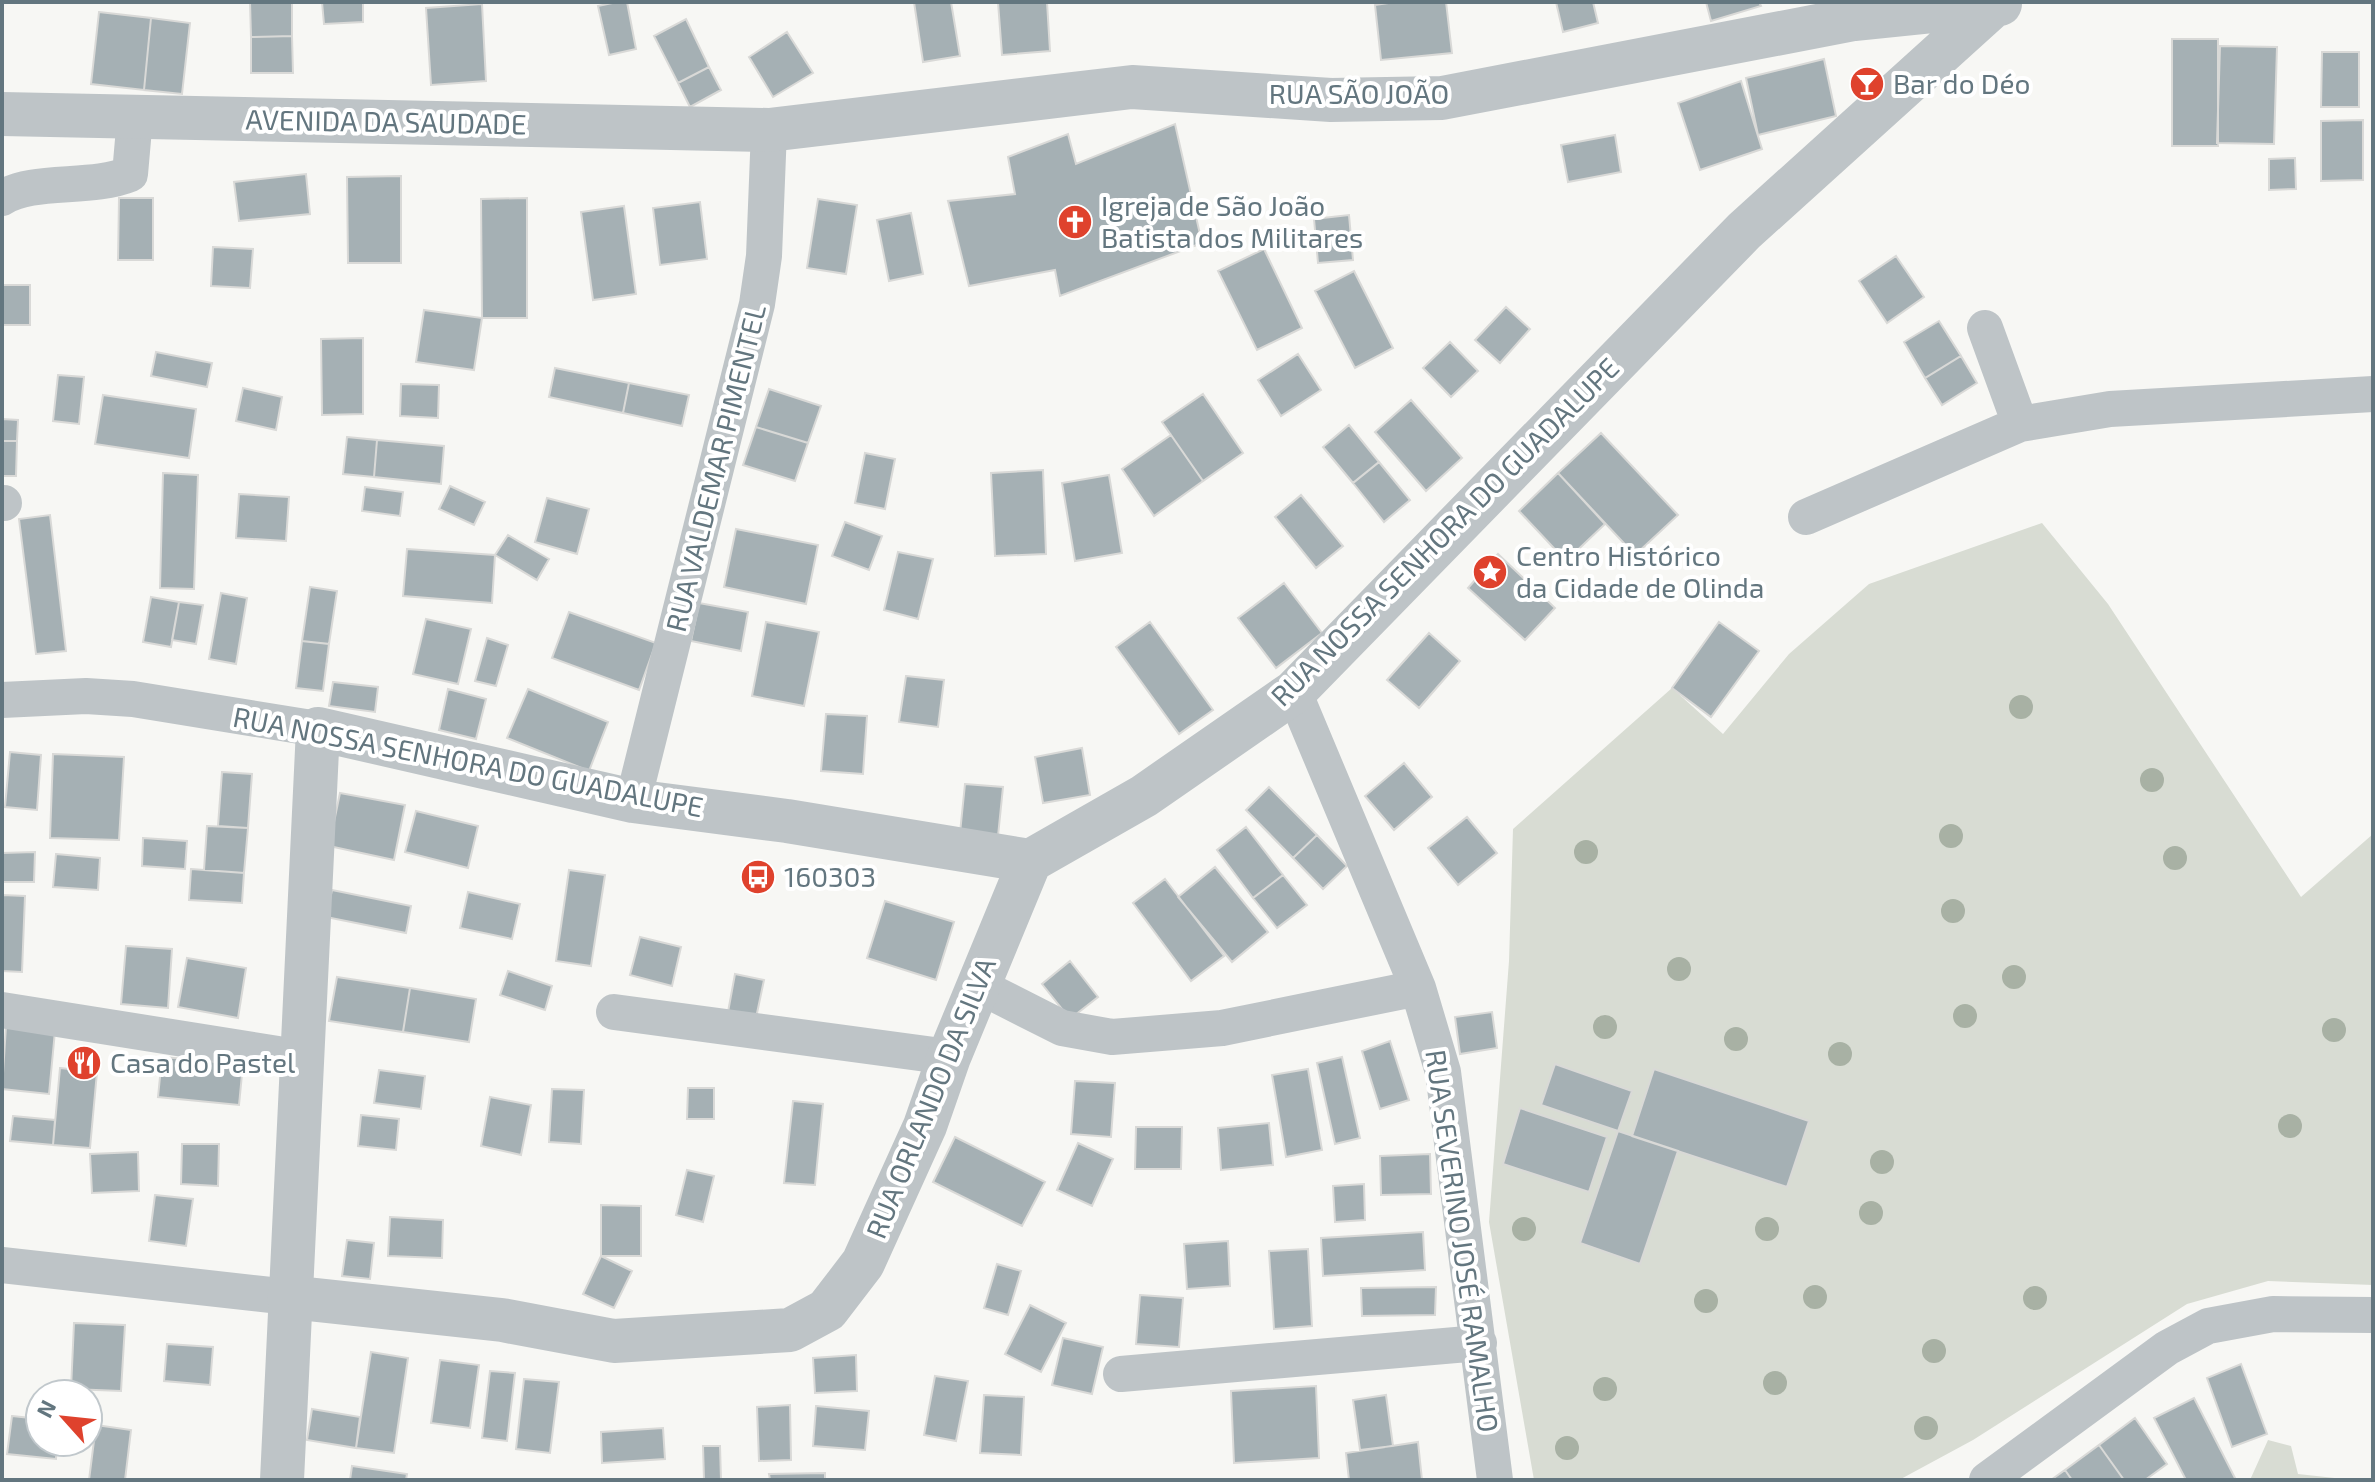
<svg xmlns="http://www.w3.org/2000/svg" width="2375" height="1482" font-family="'Exo 2',sans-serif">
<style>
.green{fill:#d8dcd3}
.building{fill:#a5b0b4;stroke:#d9d9d7;stroke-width:2}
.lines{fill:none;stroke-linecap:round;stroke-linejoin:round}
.minor{stroke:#bec4c7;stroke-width:36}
.tertiary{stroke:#bec4c7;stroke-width:44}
.tree{fill:#a8b1a4}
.labels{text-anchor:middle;stroke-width:8;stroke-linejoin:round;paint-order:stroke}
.poi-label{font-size:28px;fill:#63767f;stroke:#fff;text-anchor:start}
.street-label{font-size:28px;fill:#63767f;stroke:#fff}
</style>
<rect width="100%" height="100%" fill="#f7f7f4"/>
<path class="green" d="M2042 523 2108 604 2301 897 2373 834V1285L2268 1281 2187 1304 1973 1440 1899 1480H1534L1489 1222 1509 961 1513 829 1672 688 1723 734 1789 654 1869 584Z
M2268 1440 2291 1446 2298 1474 2353 1480H2250Z"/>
<path class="building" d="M250 2H292V36L251 37Z
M322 2H363V22L324 24Z
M617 2H627L636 49 609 55 598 6Z
M914 2H951L960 56 923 62Z
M998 2H1047L1050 51 1002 55Z
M1395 2H1446L1452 53 1381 60 1375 5Z
M1556 2H1593L1598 23 1563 32Z
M1706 2H1759L1761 6 1711 21Z
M482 4 486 81 431 85 426 8Z
M99 12 151 18 144 90 91 84Z
M151 18 190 23 182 94 144 90Z
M686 19 709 67 678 83 654 36Z
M787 32 813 73 773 97 749 57Z
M292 36 293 73H251V37Z
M2172 39H2218V146H2172Z
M2220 46 2277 47 2274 144 2217 143Z
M2322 52H2359V107H2321Z
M1824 59 1836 116 1758 135 1746 78Z
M709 67 721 90 690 107 678 83Z
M1741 81 1762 149 1700 170 1678 103Z
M2363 120V180L2321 181V121Z
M1175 124 1202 243 1060 296 1055 270 969 286 948 201 1015 194 1008 157 1068 134 1076 164Z
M1615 135 1621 172 1568 182 1561 145Z
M2295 158 2296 189 2269 190V159Z
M306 174 310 214 239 221 234 182Z
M401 176V263H348L347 177Z
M119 198H153V260H118Z
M527 198V318H482L481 199Z
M818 199 857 205 846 274 807 268Z
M700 202 707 259 660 265 653 208Z
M624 206 636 294 593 300 581 212Z
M911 213 923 274 889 281 877 220Z
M1349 215 1353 260 1318 263 1314 219Z
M213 247 253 249 250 288 211 286Z
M1264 249 1302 328 1257 350 1218 271Z
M1896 256 1924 297 1887 323 1859 281Z
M1354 271 1393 348 1355 368 1315 291Z
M2 285H30V325H2Z
M1506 307 1530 329 1500 363 1475 340Z
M424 310 482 318 474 370 416 362Z
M1939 321 1961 356 1925 378 1904 342Z
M363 338V414L322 415 321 339Z
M1450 342 1478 371 1451 397 1423 368Z
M156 352 212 363 207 387 151 376Z
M1298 354 1321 390 1281 416 1258 380Z
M1961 356 1977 383 1942 405 1925 378Z
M555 368 629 383 623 413 549 397Z
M58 375 84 377 79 424 53 421Z
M629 383 689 395 682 426 623 413Z
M401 384 439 385 438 418 400 416Z
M243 388 282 397 276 430 236 421Z
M769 389 821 406 808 443 756 427Z
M1203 394 1243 453 1203 481 1162 422Z
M103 395 196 409 189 458 95 444Z
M1411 400 1462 458 1426 491 1375 432Z
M2 419 18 420 17 441H2Z
M1349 425 1379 462 1353 483 1323 447Z
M756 427 808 443 795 481 743 465Z
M1601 433 1678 515 1635 555 1558 473Z
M1171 435 1203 481 1154 516 1122 469Z
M347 437 377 440 374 477 343 474Z
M377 440 444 446 441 484 374 477Z
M2 441H17L16 476H2Z
M865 453 895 459 885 509 855 503Z
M1379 462 1410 500 1384 522 1353 483Z
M1043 470 1046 554 995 556 991 473Z
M163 473 198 475 194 589 160 588Z
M1558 473 1605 524 1566 561 1519 511Z
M1109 475 1122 553 1075 561 1062 483Z
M450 486 485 502 474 525 439 509Z
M365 487 403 492 400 516 362 511Z
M239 494 289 497 286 541 236 538Z
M1301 495 1343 546 1316 568 1275 517Z
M547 498 589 509 577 554 535 542Z
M50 515 66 651 36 654 19 519Z
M845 522 882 536 869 570 832 556Z
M736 529 818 545 806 604 724 587Z
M508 535 549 559 537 580 495 555Z
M407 549 495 555 492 603 403 596Z
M898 552 933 559 918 619 884 610Z
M1498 554 1555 608 1525 640 1468 588Z
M1284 583 1322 633 1276 668 1238 618Z
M310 587 337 591 329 644 302 641Z
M221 593 247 598 236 664 209 659Z
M151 597 179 602 171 647 143 642Z
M179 602 203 605 196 644 172 640Z
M699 603 748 612 741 651 691 641Z
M569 612 656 643 639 690 552 658Z
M426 619 471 629 458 684 413 674Z
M766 622 819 632 804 706 752 696Z
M1150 622 1213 710 1179 734 1116 647Z
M1719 622 1759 651 1711 717 1672 688Z
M1429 633 1460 661 1419 708 1387 680Z
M487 638 508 645 496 686 475 681Z
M302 641 329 644 323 691 296 688Z
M906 676 944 680 938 727 899 722Z
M333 682 378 687 375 712 329 706Z
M448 689 486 699 476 739 439 730Z
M528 689 608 722 589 771 507 738Z
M826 714 867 716 863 774 821 771Z
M1082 748 1090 795 1043 803 1035 757Z
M10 752 41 755 37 810 5 807Z
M53 754 124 757 119 840 50 838Z
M1404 763 1432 797 1394 830 1365 796Z
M222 772 252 774 248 828 218 826Z
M965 784 1003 787 998 836 960 833Z
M1269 787 1317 835 1293 858 1246 810Z
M340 793 405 805 394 860 329 846Z
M416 811 478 826 468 868 405 852Z
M1467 817 1497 853 1458 885 1428 848Z
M207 826 248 828 244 873 204 870Z
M1246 827 1283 875 1253 898 1217 850Z
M1317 835 1347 866 1323 889 1293 858Z
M143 838 187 841 185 869 142 866Z
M35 852 34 882H2V853Z
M56 854 100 858 98 890 53 887Z
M1215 867 1268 932 1232 962 1178 897Z
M191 869 244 873 242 903 189 900Z
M569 870 605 875 591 966 556 961Z
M1283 875 1307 905 1277 928 1253 898Z
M1165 879 1224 956 1191 981 1133 903Z
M332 890 411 906 406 933 326 917Z
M468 892 520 904 512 939 460 928Z
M2 895 25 896 22 972 2 971Z
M885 901 954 922 936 980 867 958Z
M640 937 681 947 672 986 630 975Z
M126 946 172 949 168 1008 121 1004Z
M187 958 246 968 238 1018 178 1007Z
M1070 961 1098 997 1070 1019 1042 984Z
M508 971 552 986 545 1010 500 995Z
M735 974 764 980 756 1018 728 1012Z
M337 977 410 988 403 1032 329 1021Z
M410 988 476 999 469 1042 403 1032Z
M1492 1012 1497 1048 1460 1054 1455 1017Z
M6 1026 55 1031 49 1094 2 1089Z
M1390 1041 1409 1100 1380 1109 1362 1051Z
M162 1057 243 1064 239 1105 158 1097Z
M1342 1057 1360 1138 1335 1144 1317 1063Z
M1555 1064 1632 1091 1618 1131 1541 1105Z
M60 1068 97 1072 90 1148 53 1145Z
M1308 1069 1322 1150 1286 1157 1272 1075Z
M1654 1069 1809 1121 1787 1187 1632 1136Z
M379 1070 425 1076 421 1109 374 1103Z
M1075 1081 1115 1083 1111 1137 1071 1134Z
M688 1088H714V1119H687Z
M552 1089 584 1090 581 1144 549 1142Z
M490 1097 531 1105 521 1155 481 1146Z
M793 1101 823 1104 815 1185 784 1183Z
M1520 1108 1607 1137 1589 1192 1503 1164Z
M361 1115 399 1119 396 1150 358 1146Z
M13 1116 55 1120 53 1145 10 1141Z
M1269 1123 1273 1165 1221 1170 1218 1128Z
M1136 1127H1182L1181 1169H1135Z
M1618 1131 1678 1151 1640 1264 1580 1243Z
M955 1137 1045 1182 1022 1226 933 1182Z
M1078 1143 1113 1159 1092 1206 1057 1190Z
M182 1144H219L218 1186 181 1184Z
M138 1152 139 1191 92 1193 90 1154Z
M1430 1154 1431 1194 1381 1195 1380 1156Z
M687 1170 714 1176 703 1222 676 1215Z
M1364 1184 1365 1220 1335 1222 1333 1186Z
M155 1195 193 1199 186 1246 149 1241Z
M601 1205 641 1206V1256H601Z
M390 1217 443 1220 442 1258 388 1256Z
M1423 1232 1425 1270 1323 1276 1321 1238Z
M347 1240 374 1243 370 1279 342 1276Z
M1228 1241 1230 1286 1187 1289 1184 1244Z
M1308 1249 1312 1326 1274 1329 1269 1251Z
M601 1256 632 1271 614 1308 583 1294Z
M997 1264 1021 1271 1008 1315 984 1308Z
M1436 1287 1435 1315 1362 1316 1361 1288Z
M1140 1295 1183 1298 1179 1347 1136 1344Z
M1030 1305 1066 1323 1041 1372 1005 1354Z
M74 1323 125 1325 121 1391 71 1389Z
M1063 1338 1103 1347 1092 1394 1052 1385Z
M167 1344 213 1347 210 1385 164 1381Z
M371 1352 408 1358 394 1453 356 1448Z
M856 1355 857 1391 815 1393 813 1358Z
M440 1360 479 1365 470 1428 431 1423Z
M2241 1364 2267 1434 2232 1447 2207 1378Z
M490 1371 515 1373 507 1441 482 1438Z
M935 1376 968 1381 956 1441 924 1435Z
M524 1379 559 1382 550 1453 516 1449Z
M1316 1386 1319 1458 1234 1463 1231 1391Z
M984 1395 1024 1397 1021 1455 980 1453Z
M1386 1395 1393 1446 1360 1450 1353 1400Z
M2194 1398 2236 1480H2186L2154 1418Z
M790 1405 791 1460 759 1461 757 1407Z
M816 1406 869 1411 865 1450 813 1446Z
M312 1409 360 1417 356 1448 307 1440Z
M12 1416 40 1419V1442H57L56 1459 7 1454Z
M2135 1418 2167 1464 2145 1480H2124L2099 1445Z
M96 1425 131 1430 125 1480H89Z
M663 1428 665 1459 602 1463 601 1432Z
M1418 1442 1422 1480H1349L1346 1453Z
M2099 1445 2124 1480H2072L2065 1470Z
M703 1446H720L721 1480H704Z
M352 1466 407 1474 406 1480H350Z
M2065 1470 2072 1480H2051Z
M825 1473V1480H770L769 1474Z"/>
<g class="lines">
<path class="minor" d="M2 198C32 178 91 190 130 174L135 117
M1985 328 2020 424
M2 503H4
M1806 517 2020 424 2110 409 2373 394
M1294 692 1418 988 1443 1072 1495 1480
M2 700 86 696 133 699 318 729
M633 801 757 304 764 256 769 130
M977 985 1062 1028 1112 1037 1222 1028 1418 988
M2 1010 303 1058
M614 1012 949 1057
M2 1265 289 1297
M1121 1374 1479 1343
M1987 1480 2167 1348 2208 1326 2273 1314 2373 1315"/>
<path class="tertiary" d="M2 114 769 130 1132 87 1331 100 1442 98 1854 19 2000 4
M289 1297 502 1320 614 1341 790 1330 827 1310 863 1263 925 1126 949 1057 1030 861
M282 1480 318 729 633 801 787 821 1030 861 1144 796 1294 692 1744 231 1993 6"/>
</g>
<g class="tree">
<circle cx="2021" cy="707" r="12"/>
<circle cx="2152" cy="780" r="12"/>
<circle cx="1951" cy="836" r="12"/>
<circle cx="1586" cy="852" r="12"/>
<circle cx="2175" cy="858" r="12"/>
<circle cx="1953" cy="911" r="12"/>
<circle cx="1679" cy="969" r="12"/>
<circle cx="2014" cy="977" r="12"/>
<circle cx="1965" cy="1016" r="12"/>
<circle cx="1605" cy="1027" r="12"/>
<circle cx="2334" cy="1030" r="12"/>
<circle cx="1736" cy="1039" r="12"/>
<circle cx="1840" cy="1054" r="12"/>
<circle cx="2290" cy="1126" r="12"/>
<circle cx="1882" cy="1162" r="12"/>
<circle cx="1871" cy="1213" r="12"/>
<circle cx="1524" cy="1229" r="12"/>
<circle cx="1767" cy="1229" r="12"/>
<circle cx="1815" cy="1297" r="12"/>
<circle cx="2035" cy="1298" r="12"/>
<circle cx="1706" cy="1301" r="12"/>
<circle cx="1934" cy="1351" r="12"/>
<circle cx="1775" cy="1383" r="12"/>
<circle cx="1605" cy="1389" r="12"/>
<circle cx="1926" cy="1428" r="12"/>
<circle cx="1567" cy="1448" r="12"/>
</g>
<defs>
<g id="bar-disc" transform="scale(1.8)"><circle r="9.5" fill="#df422d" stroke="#fff"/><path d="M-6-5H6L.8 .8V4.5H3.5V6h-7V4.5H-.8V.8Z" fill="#fff"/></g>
<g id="church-disc" transform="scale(1.8)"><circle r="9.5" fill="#df422d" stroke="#fff"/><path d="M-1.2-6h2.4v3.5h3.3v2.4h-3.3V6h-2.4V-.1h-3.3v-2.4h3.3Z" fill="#fff"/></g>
<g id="sight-disc" transform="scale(1.8)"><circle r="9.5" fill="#df422d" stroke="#fff"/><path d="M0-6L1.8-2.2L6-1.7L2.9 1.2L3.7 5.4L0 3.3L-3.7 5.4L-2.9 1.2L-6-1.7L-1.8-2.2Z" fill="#fff"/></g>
<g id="bus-disc" transform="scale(1.8)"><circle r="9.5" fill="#df422d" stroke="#fff"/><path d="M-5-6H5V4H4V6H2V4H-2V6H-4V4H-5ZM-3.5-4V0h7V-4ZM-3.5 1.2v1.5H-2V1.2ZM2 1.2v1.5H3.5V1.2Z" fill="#fff"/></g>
<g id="restaurant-disc" transform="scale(1.8)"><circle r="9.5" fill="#df422d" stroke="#fff"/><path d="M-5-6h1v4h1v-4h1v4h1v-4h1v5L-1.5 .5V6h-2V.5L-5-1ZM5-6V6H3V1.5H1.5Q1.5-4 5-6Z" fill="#fff"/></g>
</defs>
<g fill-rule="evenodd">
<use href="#bar-disc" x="1867" y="84"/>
<use href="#church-disc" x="1075" y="222"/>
<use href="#sight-disc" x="1490" y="572"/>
<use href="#bus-disc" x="758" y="877"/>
<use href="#restaurant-disc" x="84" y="1063"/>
</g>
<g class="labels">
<g class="poi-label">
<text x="1893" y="94">Bar do Déo</text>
<text x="1101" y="216">Igreja de São João<tspan x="1101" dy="32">Batista dos Militares</tspan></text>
<text x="1516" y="566">Centro Histórico<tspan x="1516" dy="32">da Cidade de Olinda</tspan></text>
<text x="784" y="887">160303</text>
<text x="110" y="1073">Casa do Pastel</text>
</g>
<g class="street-label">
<text x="1359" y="104">RUA SÃO JOÃO</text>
<text transform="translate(386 122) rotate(1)" y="10">AVENIDA DA SAUDADE</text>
<text transform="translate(716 468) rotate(-76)" y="10">RUA VALDEMAR PIMENTEL</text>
<text transform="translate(1445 532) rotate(-45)" y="10">RUA NOSSA SENHORA DO GUADALUPE</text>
<text transform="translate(468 762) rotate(11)" y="10">RUA NOSSA SENHORA DO GUADALUPE</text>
<text transform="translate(931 1098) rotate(-68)" y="10">RUA ORLANDO DA SILVA</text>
<text transform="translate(1462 1241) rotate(82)" y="10">RUA SEVERINO JOSÉ RAMALHO</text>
</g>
</g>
<rect width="2375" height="1482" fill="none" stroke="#63767f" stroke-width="8"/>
<g transform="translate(64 1418) rotate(297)"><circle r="38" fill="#ffffff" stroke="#c1c8cc" stroke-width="2"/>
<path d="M0-6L14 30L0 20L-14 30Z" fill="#df422d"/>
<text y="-12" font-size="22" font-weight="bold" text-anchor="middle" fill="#63767f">N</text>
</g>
</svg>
